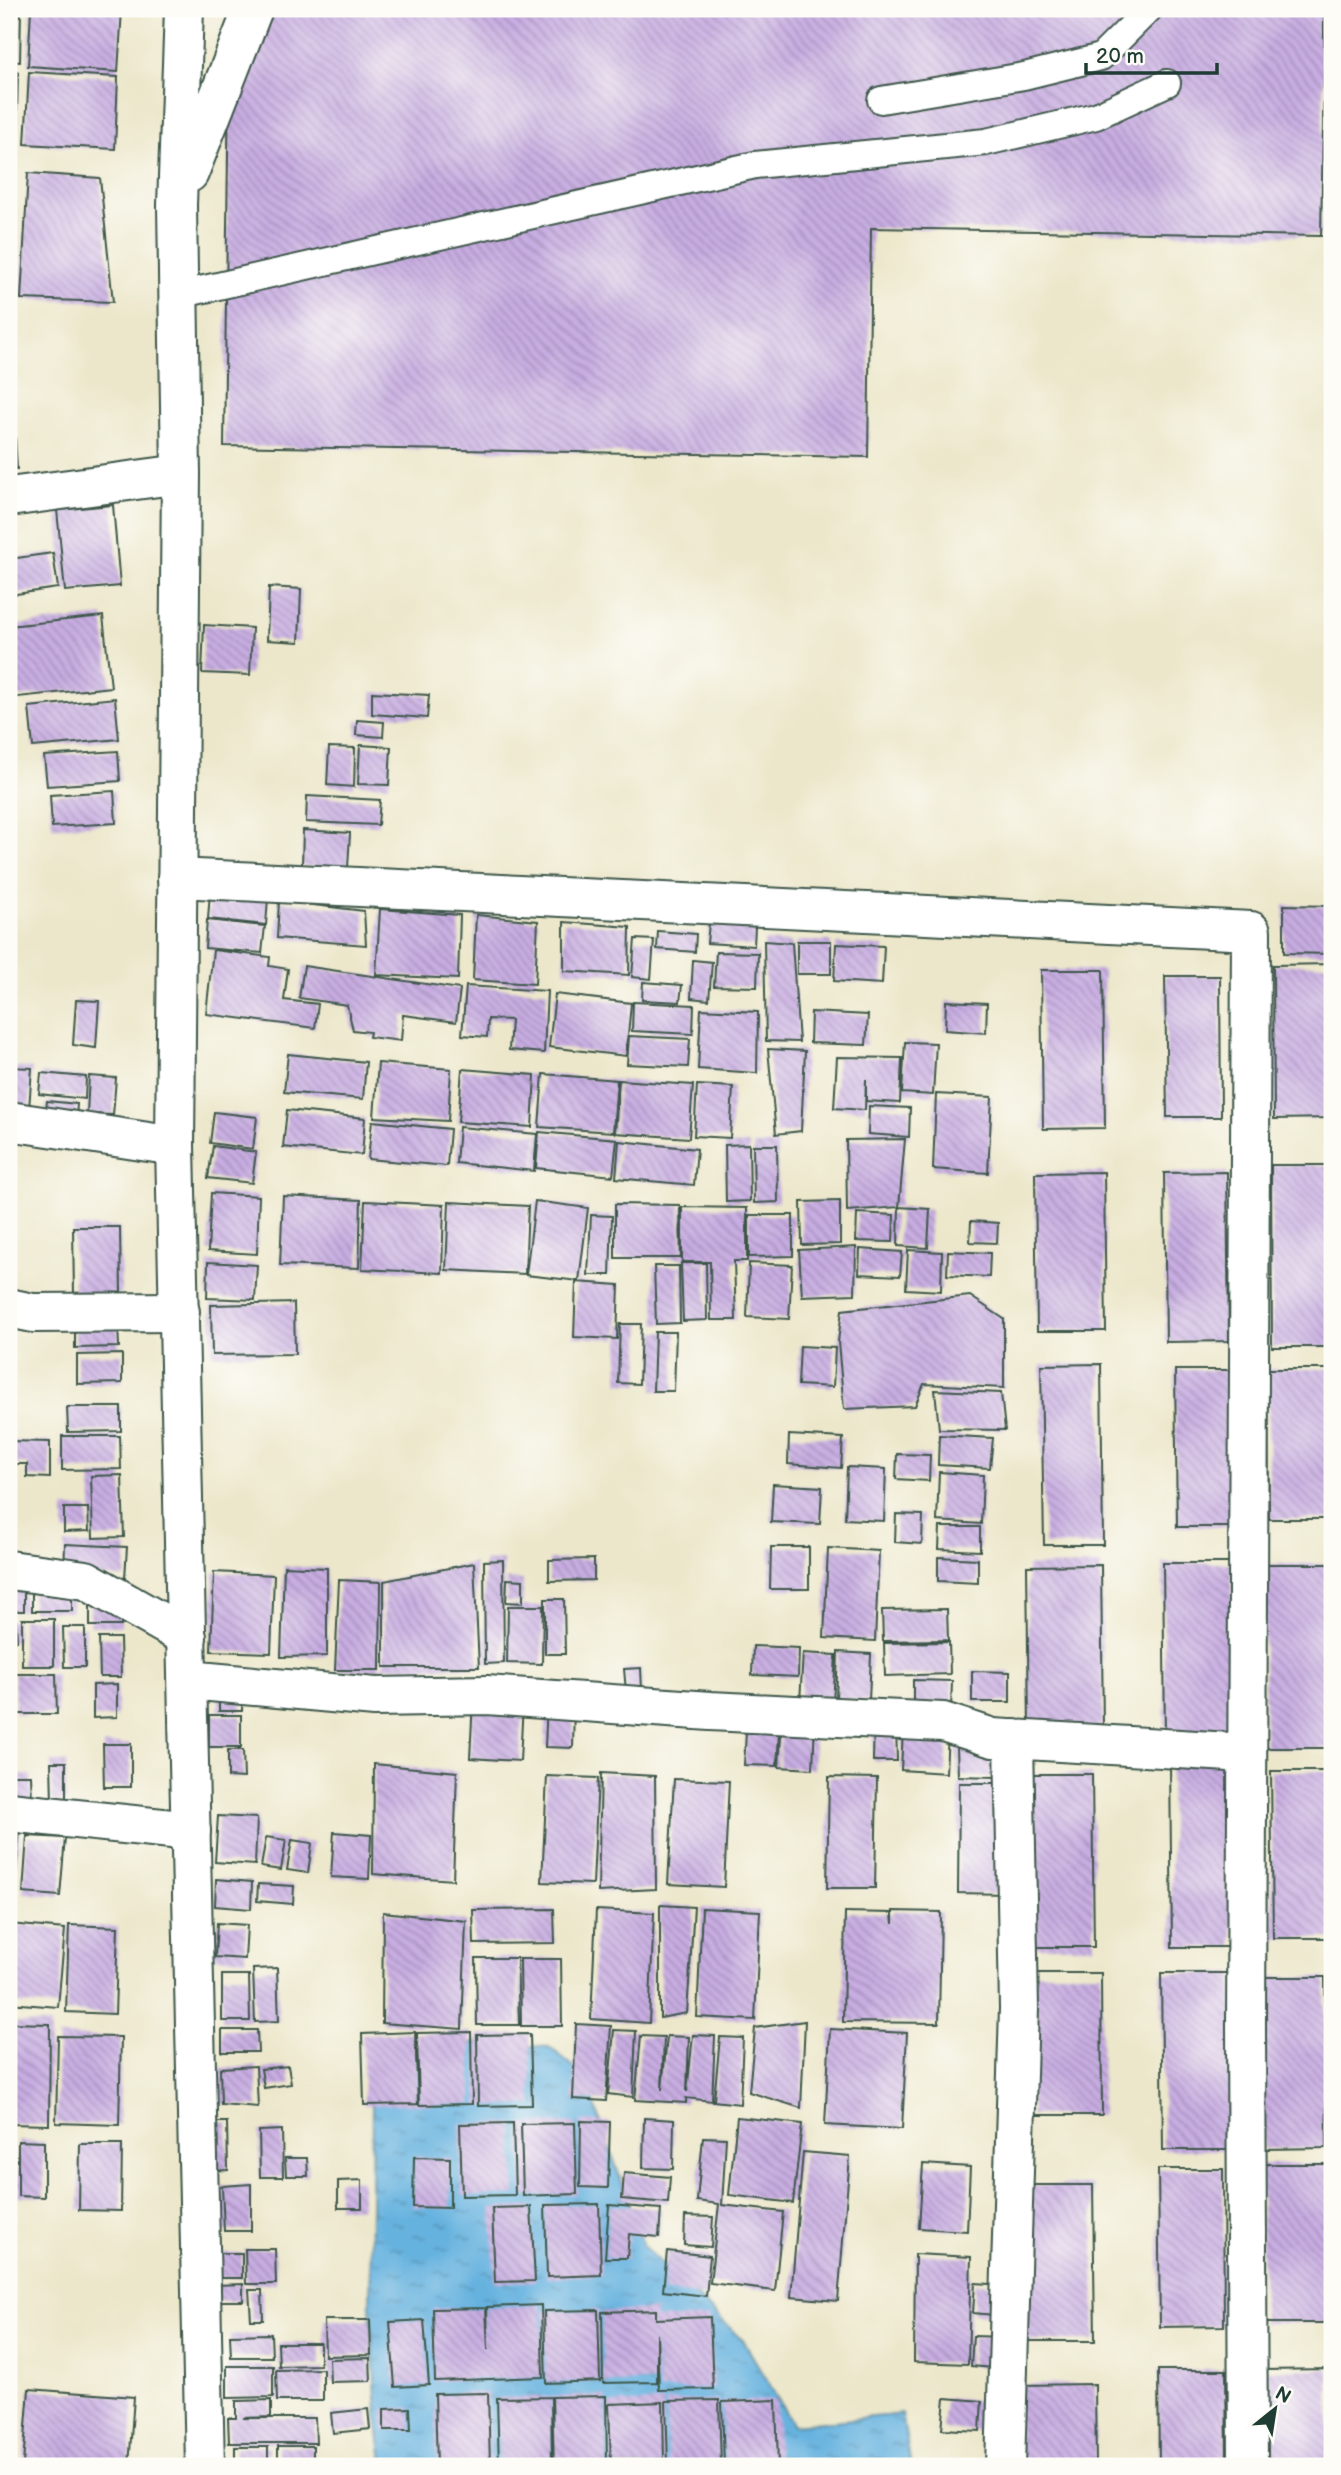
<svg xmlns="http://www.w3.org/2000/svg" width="1341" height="2475" font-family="'Balsamiq Sans',sans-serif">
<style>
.water{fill:url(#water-ripples);stroke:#42788a;stroke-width:2}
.building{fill:url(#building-back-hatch)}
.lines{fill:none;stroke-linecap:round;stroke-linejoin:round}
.lane-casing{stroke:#3e564a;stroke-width:30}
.street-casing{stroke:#3e564a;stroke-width:42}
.secondary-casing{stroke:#3e564a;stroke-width:42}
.lane{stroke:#fff;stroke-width:26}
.street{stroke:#fff;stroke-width:38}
.secondary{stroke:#fff;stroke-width:38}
</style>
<defs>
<pattern id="water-ripples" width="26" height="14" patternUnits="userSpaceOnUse" patternTransform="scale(1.75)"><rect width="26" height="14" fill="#66b2df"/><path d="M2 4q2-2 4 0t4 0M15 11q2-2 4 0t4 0" fill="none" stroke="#5392b6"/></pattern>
<pattern id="building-back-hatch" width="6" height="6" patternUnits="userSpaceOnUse" patternTransform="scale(1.75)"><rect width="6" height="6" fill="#c8ade2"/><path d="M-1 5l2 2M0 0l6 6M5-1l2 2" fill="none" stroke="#a28eb8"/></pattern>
</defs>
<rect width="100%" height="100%" fill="#fdfcf7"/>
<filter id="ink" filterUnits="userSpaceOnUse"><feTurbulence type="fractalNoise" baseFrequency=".0143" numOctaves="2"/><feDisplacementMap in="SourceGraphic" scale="14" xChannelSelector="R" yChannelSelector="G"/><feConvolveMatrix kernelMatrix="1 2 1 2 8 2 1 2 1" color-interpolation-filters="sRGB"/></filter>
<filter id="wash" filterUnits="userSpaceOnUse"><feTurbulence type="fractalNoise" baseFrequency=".00686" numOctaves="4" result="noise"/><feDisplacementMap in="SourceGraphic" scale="28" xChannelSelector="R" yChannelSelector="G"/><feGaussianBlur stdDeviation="1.57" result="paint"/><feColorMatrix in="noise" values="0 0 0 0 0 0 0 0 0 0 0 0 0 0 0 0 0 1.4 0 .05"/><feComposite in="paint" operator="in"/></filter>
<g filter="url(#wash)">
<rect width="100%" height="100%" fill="#ece7ca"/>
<path class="water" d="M445 2041 549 2047 585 2076 644 2247 743 2340 793 2425 902 2414 911 2466H384L378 2427 370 2307 372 2104 386 2068Z"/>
<g id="blocks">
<path class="building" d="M9 9H21L20 62 9 61Z
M31 9H122L118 72 28 66Z
M230 9H1324V59L1329 9H1332V68L1324 67 1321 236 871 228 868 457 224 446Z
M9 72H18L16 148H9Z
M29 72 118 77 115 149 25 144Z
M28 173 100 178 113 302 21 299Z
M9 320H13L14 394H9Z
M9 399H13L17 469H9Z
M113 505 120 586 65 591 57 510Z
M53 553 58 588 9 595V559Z
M269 587 301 589 299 642 267 640Z
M103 616 111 687 9 698V626Z
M204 625 252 628 250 675 202 673Z
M372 692 429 695 427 718 372 714Z
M115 698 119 739 33 747 29 707Z
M357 720 384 722 383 737 356 735Z
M360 745 391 747 389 785 358 784Z
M329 747 355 748 354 787 327 785Z
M118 751 120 781 47 786 44 756Z
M114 791 116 823 52 827 50 795Z
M307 796 380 800 378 825 306 822Z
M303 830 350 833 348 868 302 866Z
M210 892 268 898 266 925 208 919Z
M279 901 364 911 366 945 277 938Z
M1284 905 1332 906V954L1284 953Z
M380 909 460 915 458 979 376 975Z
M476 915 538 921 535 984 473 980Z
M207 920 265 926 262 953 205 948Z
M564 922 630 927 629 975 564 971Z
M709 923 755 926 754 946 707 943Z
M658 931 696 934 695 952 657 949Z
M635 939 654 940 651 979 632 977Z
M764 941 792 943 799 1042 766 1041Z
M797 941H831V974H797Z
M836 944 884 946 882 984 834 981Z
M213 950 270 957 269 966 288 969 284 1000 318 1004 315 1028 206 1014Z
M716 952 758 953 757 987 714 986Z
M693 960 712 962 709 1000 691 998Z
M1332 964V1118L1274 1119 1273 965Z
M304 966 460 989 456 1022 403 1015 401 1041 369 1037 370 1032 353 1030 347 1005 299 998Z
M1041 970H1103L1105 1128 1043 1129Z
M1165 976H1220L1221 1117H1167Z
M643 982 682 985 680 1002 642 1000Z
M466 986 547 991 544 1053 509 1050 511 1020 488 1019 487 1037 462 1035Z
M555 994 631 1003 626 1056 549 1047Z
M76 1000 99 1001 96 1048 73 1045Z
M946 1001 987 1003 986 1033 945 1030Z
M633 1002 694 1005 693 1034 632 1031Z
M701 1009 758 1012 757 1073 698 1069Z
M811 1012 868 1015 866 1045 810 1043Z
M629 1036 690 1039 688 1067 627 1064Z
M905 1042 936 1043 933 1095 902 1093Z
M768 1049 805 1051 801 1131 776 1134Z
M288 1054 366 1062 363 1099 284 1092Z
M837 1057 902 1058 900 1103 866 1101V1079L865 1110 834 1108Z
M378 1063 451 1069 448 1121 374 1117Z
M9 1067 32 1068 29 1109 9 1108Z
M462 1069 535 1075 532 1127 458 1122Z
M41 1073 86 1077 85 1099 39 1094Z
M543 1074 617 1080 613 1132 539 1127Z
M89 1076 116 1078 113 1115 87 1114Z
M619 1080 693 1085 689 1138 615 1133Z
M697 1085 733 1087 730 1138 694 1136Z
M936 1094 992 1097 988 1173 933 1169Z
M47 1101 77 1104 76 1119 45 1116Z
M869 1106 910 1108 909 1137 868 1134Z
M287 1110 365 1118 362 1155 283 1147Z
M214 1112 257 1117 253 1149 210 1143Z
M372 1121 450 1129 447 1166 368 1159Z
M459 1127 537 1134 534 1171 456 1163Z
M539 1132 617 1139 613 1176 536 1168Z
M905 1139 899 1207 930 1209 928 1248 898 1246 899 1207 847 1211 846 1140Z
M619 1141 697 1149 694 1185 616 1178Z
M749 1144 750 1201 726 1202 725 1145Z
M753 1145H777L778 1202 754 1203Z
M213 1146 256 1152 252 1183 208 1178Z
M1271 1165H1332V1347H1272Z
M1104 1172 1106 1331H1037L1035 1173Z
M1227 1172 1229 1341 1166 1342 1164 1173Z
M211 1193 259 1196 257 1254 208 1251Z
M283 1196 361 1200 359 1268 280 1265Z
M365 1201 444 1205 442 1273 362 1269Z
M535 1201 588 1208 579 1281 526 1275Z
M840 1201V1244L802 1245 801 1202Z
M449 1202 528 1206 525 1274 446 1270Z
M615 1204 680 1205 681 1258H615Z
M682 1207 747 1208V1261H734L736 1320H711L710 1262H682Z
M857 1213 894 1215 893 1242 856 1241Z
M591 1215 612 1216 610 1275H588Z
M749 1215H793V1256L749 1257Z
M971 1221 998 1223 997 1243 970 1242Z
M73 1227H120L121 1294 74 1295Z
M856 1247 855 1294 802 1296 799 1250Z
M860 1249 902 1252 900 1276 859 1274Z
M908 1250 942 1252 941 1291 906 1289Z
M948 1251 990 1253 989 1277 947 1275Z
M208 1262 257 1265 255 1300 207 1298Z
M681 1263H706L707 1320 683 1321Z
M749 1263 792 1265 789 1319 747 1317Z
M654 1266H679L680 1323 656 1324Z
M576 1282 619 1285 617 1339 574 1337Z
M970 1296 1004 1319V1388L924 1384 915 1406 844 1409 838 1342 842 1310Z
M294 1303 295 1354 212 1355 211 1305Z
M118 1324 119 1347 75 1348V1325Z
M620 1324H641L639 1384 618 1383Z
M655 1332H676L674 1391H653Z
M800 1346 835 1348 833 1387 798 1385Z
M122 1354V1383L77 1384V1355Z
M1101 1364 1103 1545H1044L1041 1365Z
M1268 1369H1332V1519H1269Z
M1175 1370H1239L1241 1527H1177Z
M935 1390 1001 1393 1005 1430 939 1429Z
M67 1407H121V1431L68 1432Z
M789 1435 843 1438 841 1468 788 1464Z
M939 1435 993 1438 990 1468 938 1465Z
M62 1436H120L121 1469 62 1470Z
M9 1441 50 1442V1478L27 1477V1464H9Z
M897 1454 930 1455 929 1481 896 1479Z
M847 1467 886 1469 884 1521 845 1519Z
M939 1472 983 1475 981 1524 937 1521Z
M122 1475 124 1537 93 1538 91 1476Z
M773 1484 822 1487 820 1524 771 1522Z
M64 1508H88L89 1531 64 1532Z
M896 1514 923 1515 922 1544 895 1542Z
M940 1527H980V1551L939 1549Z
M65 1544 127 1547 125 1578 64 1575Z
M771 1547H809V1589H770Z
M828 1548 879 1551 875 1641 824 1638Z
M938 1557 978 1559V1583L938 1581Z
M594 1559V1580L549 1581V1560Z
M503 1560 504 1663 485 1664 484 1561Z
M474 1563 479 1667H384V1581Z
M1163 1563H1231L1233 1736H1165Z
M1263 1564H1332V1748H1265Z
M1101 1565 1103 1727H1029L1027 1566Z
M284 1566 327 1568V1656L281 1657Z
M214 1572 274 1575 271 1653 211 1651Z
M507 1579 523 1580V1603L506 1602Z
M339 1580 381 1582 380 1670H335Z
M9 1581H24V1611H9Z
M72 1591V1611H32V1592Z
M545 1599H564L565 1654H545Z
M90 1601H121V1626H90Z
M508 1606H543L542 1664 507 1663Z
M947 1609 948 1640 883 1641 882 1610Z
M22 1619H54V1666H22Z
M9 1621H16L17 1641H9Z
M63 1627H85V1667H64Z
M99 1638H120L121 1677H100Z
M949 1642 950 1674 885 1676 884 1643Z
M753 1646 799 1648 798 1677 752 1675Z
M838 1652 871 1654 869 1701 836 1699Z
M803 1653 836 1655 833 1702 800 1701Z
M641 1668 642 1690 626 1691 624 1669Z
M972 1671 1010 1672V1702H972Z
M14 1674H56L57 1714H15Z
M913 1680 952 1681 951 1711 913 1710Z
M117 1684V1717L93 1718V1685Z
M219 1687H243L242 1711H219Z
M473 1700 523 1703 520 1761 470 1758Z
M547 1703 574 1704 573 1748 545 1747Z
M209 1715H241V1747H209Z
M747 1716 780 1718 777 1766 744 1765Z
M782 1719 815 1721 813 1769 779 1767Z
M874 1723H896L897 1761H873Z
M903 1729 948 1732 946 1773 901 1770Z
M103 1744H131V1787H104Z
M957 1746H996V1777L958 1776Z
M228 1750H243L244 1778 228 1777Z
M51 1762H66V1802H52Z
M1170 1763H1230L1232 1947H1172Z
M374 1764 457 1772 453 1880 373 1874Z
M1271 1771H1332V1938H1273Z
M601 1773 655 1776 656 1889 598 1892Z
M1029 1774H1092L1094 1947H1031Z
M9 1775H31L32 1802 9 1803Z
M547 1776 598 1778 593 1884 542 1882Z
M829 1777 877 1778 875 1888H827Z
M674 1779 729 1781 724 1887 668 1884Z
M959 1783H1007L1005 1894 958 1893Z
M218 1816 257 1818 255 1865 215 1862Z
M9 1828 20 1829 13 1905H9Z
M334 1832 371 1835 369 1879 331 1877Z
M27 1836 65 1838 60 1896 23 1893Z
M266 1837 286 1840 281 1870 261 1867Z
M292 1840 312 1843 308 1873 287 1870Z
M216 1879 252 1882 251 1909 215 1906Z
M258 1884 294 1886 293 1904 257 1901Z
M660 1905 694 1907 687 2013 660 2018Z
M702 1908 760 1911 755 2020 697 2017Z
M554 1909 555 1943 474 1944 473 1910Z
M596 1910 654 1913 649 2023 591 2019Z
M893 1911 941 1912 939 2023 843 2022 845 1912 892 1913 893 1924Z
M383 1912 466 1921 462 2029 382 2023Z
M217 1923 247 1925 245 1959 215 1957Z
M9 1924 65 1929 58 2007 9 2003Z
M69 1925 118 1927 115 2014 66 2012Z
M476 1958H517L519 2025H477Z
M520 1959H561L562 2026H521Z
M277 1968 279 2021 255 2022 253 1969Z
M1030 1973H1101L1102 2115H1031Z
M1161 1973H1233L1235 2150H1163Z
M222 1975H249L250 2021H222Z
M1261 1977H1325L1327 2148 1263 2149Z
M805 2021 801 2108 749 2092 755 2028Z
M9 2023 50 2024 49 2125 9 2124Z
M576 2024 611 2026 606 2101 573 2099Z
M830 2029 907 2033 902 2129 825 2125Z
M222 2030H257L258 2052H222Z
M614 2030 636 2031 633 2097 608 2094Z
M415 2032 418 2104 364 2105 362 2034Z
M471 2032 472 2104 419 2105 417 2033Z
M530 2034 532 2105 478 2106 477 2035Z
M693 2035 715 2036 712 2101 686 2098V2103L635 2100 641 2036 664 2037 662 2090 667 2036 689 2037 687 2092Z
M58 2036 121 2037 119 2125 56 2123Z
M720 2037 743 2038 740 2104 714 2101Z
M256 2066 258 2107 221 2104 220 2068Z
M288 2066 291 2084 264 2088 261 2069Z
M737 2117 802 2124 793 2203 729 2195Z
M644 2118 674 2120 673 2169 643 2168Z
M581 2121 610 2122 608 2188 580 2187Z
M205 2122H227L228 2170 206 2171Z
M513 2123 515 2195 462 2196 460 2124Z
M575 2123 577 2194 523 2196 521 2124Z
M282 2130 283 2177H260L259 2131Z
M703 2137 726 2138 722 2205 783 2212 775 2291 710 2283 719 2204 697 2201Z
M18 2141 44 2142V2197L18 2196Z
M80 2144H122L121 2211 79 2210Z
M803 2152 850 2156 838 2301 791 2297Z
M414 2157 450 2158V2208L413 2207Z
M285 2158H307L308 2176H286Z
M923 2164 970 2167 967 2231 919 2228Z
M1261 2164H1329L1331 2323H1263Z
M1158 2169H1223L1224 2326 1160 2327Z
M624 2173 670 2177 668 2203 622 2199Z
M362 2180V2208H338V2181Z
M251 2184V2231H224L222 2186Z
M1017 2185H1093L1095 2341H1019Z
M599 2204 601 2275 547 2277 545 2205Z
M609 2205 661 2209 659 2237 629 2234 627 2258H605Z
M531 2207 535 2281 495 2282 492 2208Z
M685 2216 713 2217 711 2247 684 2245Z
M245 2249H275L276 2284H246Z
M667 2251 710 2256 706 2296 663 2291Z
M217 2253H242V2278H217Z
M915 2254 971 2257 968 2364 914 2362Z
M975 2283 1005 2285V2316L973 2313Z
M243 2284V2301H216V2285Z
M249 2290H262L263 2320H251Z
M541 2305 543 2377 435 2381 433 2309 486 2308 488 2350 487 2307Z
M598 2310 600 2381 546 2383 544 2311Z
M656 2310V2319L710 2317 713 2389 659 2390 657 2334V2382L603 2383 602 2312Z
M324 2320H370L371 2355 325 2356Z
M424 2320 429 2385 395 2387 390 2322Z
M271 2334 272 2357H231L230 2335Z
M973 2336 1004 2337V2369L971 2366Z
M278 2343H320V2365L279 2366Z
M370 2358 371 2381 330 2382 329 2359Z
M227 2366H273V2397L227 2398Z
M323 2369V2401H277L276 2370Z
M1329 2369 1330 2466H1264L1263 2370Z
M1158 2370H1226L1227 2466H1159Z
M1095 2384 1096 2466H1019L1018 2385Z
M29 2389 134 2397 129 2466 23 2464Z
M488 2393 490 2465 437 2466 435 2394Z
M606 2396 607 2466H554L552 2397Z
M551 2397 552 2466H499L497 2398Z
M945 2398 982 2401 980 2431 942 2429Z
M271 2400V2417L243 2418H315L316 2443H229L228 2418H236V2401Z
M719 2400 721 2466H668L666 2401Z
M776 2400 778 2466H724L722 2402Z
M663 2402 664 2466H611L609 2404Z
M410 2408 411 2430H384V2409Z
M368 2409 370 2429 333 2433 331 2413Z
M278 2446H313V2462L278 2463Z
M235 2447H268V2466H235Z"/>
</g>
</g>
<g filter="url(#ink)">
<use href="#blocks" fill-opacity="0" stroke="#3e564a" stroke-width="2"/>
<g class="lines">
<g class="lane-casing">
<path id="lane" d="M881 100 1024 76 1101 57 1149 9
M178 295 755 165 986 142 1096 116 1167 83"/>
</g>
<g class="street-casing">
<path id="street" d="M9 497 181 474
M177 878 1251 931 1246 2027 1248 2466
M9 1121 175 1146
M9 1308 33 1313 180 1312
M9 1570 86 1580 187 1637
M188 1680 375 1697 487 1695 710 1711 943 1722 993 1738 1247 1753
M9 1812 191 1831
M1005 2466 1019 2008 1014 1739"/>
</g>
<g class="secondary-casing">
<path id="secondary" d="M184 9 177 205 181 474 175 1146 205 2466
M189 173 253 9"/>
</g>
<use href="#lane" class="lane"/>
<use href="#street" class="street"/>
<use href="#secondary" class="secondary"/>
</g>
</g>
<rect width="1341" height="2475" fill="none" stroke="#fdfcf7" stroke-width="35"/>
<g transform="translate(1275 2409) rotate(30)" stroke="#fdfcf7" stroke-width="5" paint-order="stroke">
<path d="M0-5L12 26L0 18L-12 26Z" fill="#1f3d34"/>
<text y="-10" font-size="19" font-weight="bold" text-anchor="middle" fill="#1f3d34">N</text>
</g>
<path d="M1086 63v10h131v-10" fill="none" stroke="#1f3d34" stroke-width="3.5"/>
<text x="1096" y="63" font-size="21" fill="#1f3d34" stroke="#fdfcf7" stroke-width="5" paint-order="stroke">20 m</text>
</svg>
